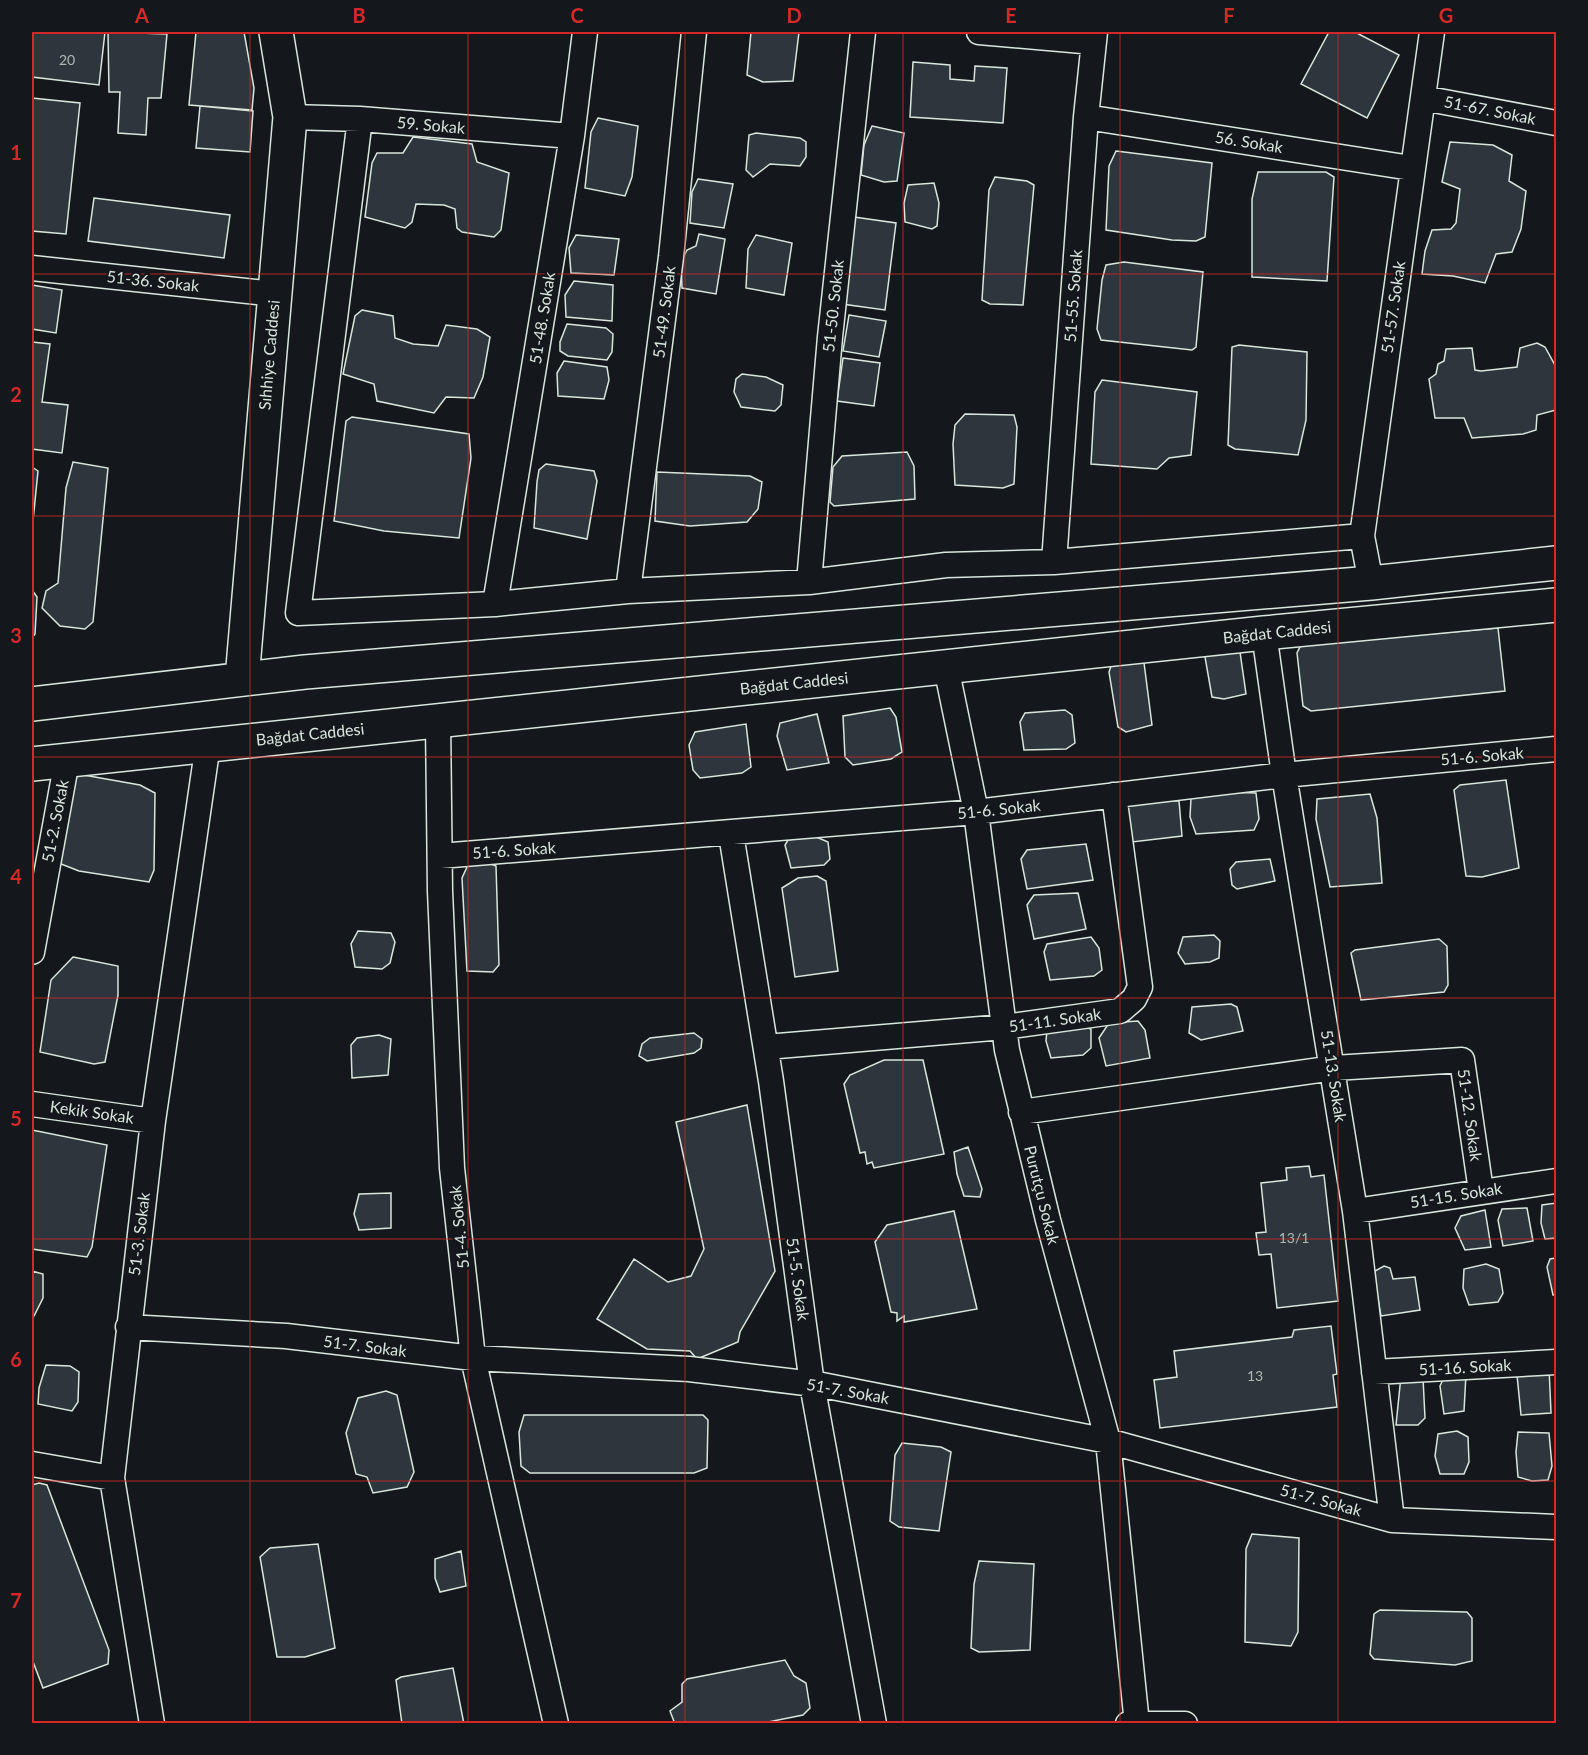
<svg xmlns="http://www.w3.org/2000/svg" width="1588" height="1755" font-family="Lato,sans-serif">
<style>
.building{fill:#2c363c;stroke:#d8e6dc;stroke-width:1.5}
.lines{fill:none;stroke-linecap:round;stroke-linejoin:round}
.street-casing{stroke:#d8e6dc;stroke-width:27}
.secondary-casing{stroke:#d8e6dc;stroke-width:36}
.street{stroke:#14181c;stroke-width:24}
.secondary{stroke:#14181c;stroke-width:33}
.grid{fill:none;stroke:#d62828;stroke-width:1.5;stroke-opacity:0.55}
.labels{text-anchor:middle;stroke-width:4.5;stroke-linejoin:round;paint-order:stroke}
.number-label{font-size:14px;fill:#adbab4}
.street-label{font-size:16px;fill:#d8e6dc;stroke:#14181c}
.neatline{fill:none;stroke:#d62828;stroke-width:2}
.grid-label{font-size:20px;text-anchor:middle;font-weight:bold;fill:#d62828}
</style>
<rect width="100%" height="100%" fill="#14181c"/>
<path class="building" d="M33 32H105L99 85 32 77Z
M108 32 167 34 161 98H148L146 135 118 133 120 92H109Z
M196 32H244L254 88 252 110 189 105Z
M751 32H799L793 81 763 82 747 75Z
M1329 32H1355L1399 55 1367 118 1301 84Z
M913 62 950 65V79L974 81 975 66 1007 68 1003 123 910 117Z
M32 98 80 103 66 234 32 231Z
M200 106 253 111 250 152 196 148Z
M598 118 638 126 632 177 625 196 585 188 591 132Z
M872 126 904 133 897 181 884 182 861 175 864 145Z
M756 133 800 138 806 142V157L800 166 770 164 753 177 746 170 749 135Z
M413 137 472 144 477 162 509 173 501 230 494 237 462 232 457 228 455 209 444 205 416 204 412 222 405 228 365 217 372 163 377 153H403Z
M1450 142 1493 145 1512 155 1509 181 1526 191 1521 229 1512 252 1496 254 1485 283 1453 276 1422 274 1425 251 1432 230 1451 229 1456 223 1460 189 1442 182Z
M1116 151 1212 163 1205 237 1196 241 1172 240 1106 230 1109 166Z
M1258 172H1326L1334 177 1327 281 1252 277V199Z
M995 177 1027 181 1034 185 1023 305 990 304 982 300 989 190Z
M698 179 733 184 724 228 690 223 692 192Z
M934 183 939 203 937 226 932 229 905 222 904 203 908 185Z
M94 198 230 215 224 258 88 241Z
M854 217 896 223 885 310 842 304Z
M699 234 725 239 716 294 682 288 681 262 687 250 696 246Z
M576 235 619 239 614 275 571 273 569 248Z
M756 235 792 243 784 295 746 288 748 249Z
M1124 262 1203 272 1196 347 1192 350 1101 340 1097 329 1102 280 1106 265Z
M574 281 613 285 612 321 566 317 565 295Z
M32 285 62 290 56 333 32 329Z
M362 310 393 316 395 338 413 344 438 346 446 325 477 329 490 337 483 377 474 398 446 397 434 413 377 401 374 384 343 374 355 316Z
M849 315 886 321 879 357 843 351Z
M567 324 606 328 613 334 612 352 607 360 568 356 560 351V342Z
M32 342 50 344 42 402 68 405 62 453 32 449Z
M1537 343 1545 347 1556 367V410L1537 415 1536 430 1523 434 1472 438 1464 418H1435L1429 379 1436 374 1438 364 1444 361 1446 349 1472 348 1475 370 1481 371 1517 367 1520 348Z
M1239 345 1307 352 1306 420 1298 455 1235 449 1228 445 1232 347Z
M843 358 880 363 874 406 837 401Z
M564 361 607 367 609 380 604 399 558 396 557 373Z
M742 374 766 377 783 385 781 405 775 411 741 407 734 392 736 379Z
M1102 380 1197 392 1191 455 1169 458 1157 469 1091 464 1095 392Z
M965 414 1014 415 1017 427 1014 484 1003 488 955 485 953 444 955 425Z
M352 417 469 434 471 458 459 538 384 531 334 521 346 421Z
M907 452 914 466 915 499 834 506 830 502 833 467 842 456Z
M73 462 108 468 93 622 85 629 60 626 42 608 46 591 58 583 66 488Z
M546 464 594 471 597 481 587 539 534 528 537 482 539 470Z
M32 467 38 471 32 531Z
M657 472 750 476 762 482 758 509 747 522 690 526 655 521Z
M32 590 37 597 35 634 32 638Z
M1498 628 1505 691 1311 711 1303 706 1297 653 1301 645Z
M1212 645H1239L1246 694 1224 699 1212 697 1205 657Z
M1143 655 1152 725 1126 732 1118 727 1109 672 1113 660Z
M890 708 896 717 902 752 891 759 853 765 845 757 843 716Z
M1065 710 1072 715 1075 743 1066 749 1024 750 1020 722 1025 713Z
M817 714 829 763 787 770 777 736 780 723Z
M746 724 751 767 742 773 700 778 693 770 689 745 695 732Z
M78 774 140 785 155 793 154 870 149 882 79 871 56 862 67 789Z
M1506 780 1519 868 1482 877 1466 876 1454 790 1460 785Z
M1228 792 1256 793 1259 819 1254 830 1196 834 1190 817 1191 798Z
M1370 794 1377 818 1382 883 1330 887 1316 819 1317 799Z
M1134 800 1179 801 1182 836 1132 842 1126 809Z
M814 836 828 842 830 859 824 865 791 868 785 845 788 840Z
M1086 844 1093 880 1027 889 1021 859 1027 850Z
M1270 859 1275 881 1237 889 1232 885 1230 869 1236 862Z
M486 862 496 866 499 965 493 972 467 971 462 878 468 865Z
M817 876 826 881 838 971 795 977 782 888 798 878Z
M1078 893 1086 929 1034 939 1027 905 1034 895Z
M358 931 391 933 395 942 390 963 382 969 355 967 351 944Z
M1214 935 1220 941 1219 958 1210 962 1185 964 1178 953 1183 937Z
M1091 937 1099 948 1102 970 1094 976 1050 980 1044 952 1047 944Z
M1439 939 1447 946 1448 985 1444 992 1361 1000 1351 953 1355 950Z
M73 957 118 966V995L105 1062 94 1064 40 1052 51 980Z
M1231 1004 1237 1007 1243 1031 1201 1040 1189 1033 1192 1007Z
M1138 1021 1145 1030 1150 1058 1106 1066 1099 1038 1109 1023Z
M1078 1025 1091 1029V1048L1083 1055 1051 1058 1046 1041 1047 1030Z
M694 1033 702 1039 701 1048 694 1053 647 1061 639 1056 642 1044 650 1038Z
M379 1035 391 1039 388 1075 352 1078 351 1045 357 1038Z
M884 1060H923L944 1154 874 1168 872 1162 867 1164 865 1152 860 1153 844 1084 850 1075Z
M747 1105 775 1271 740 1332 738 1342 697 1359 690 1351 647 1349 597 1319 634 1259 668 1282 691 1276 704 1249 676 1122Z
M32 1130 107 1145 92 1247 87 1257 32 1249Z
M968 1147 982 1189 980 1197 964 1196 957 1174 954 1152Z
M1309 1166 1311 1177 1324 1175 1338 1301 1277 1308 1271 1254 1259 1255 1256 1233 1266 1232 1261 1183 1287 1180 1286 1168Z
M391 1193V1228L359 1230 354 1214 359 1194Z
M1556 1203V1238L1545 1239 1541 1223 1542 1205Z
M1527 1208 1533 1241 1503 1246 1498 1220 1502 1209Z
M1485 1210 1491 1247 1465 1250 1455 1228 1461 1216Z
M954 1211 977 1309 904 1322V1316L897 1321V1313L891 1312 875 1242 887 1225Z
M1556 1258V1295H1553L1547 1267 1550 1259Z
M1486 1264 1499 1269 1503 1293 1498 1302 1469 1305 1463 1288 1464 1269Z
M1384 1266 1390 1268 1393 1279 1415 1277 1420 1310 1381 1316 1374 1277 1375 1271Z
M32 1271 43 1274V1298L34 1316H32Z
M1331 1326 1337 1374 1333 1375 1337 1407 1160 1428 1154 1380 1177 1377 1174 1351 1292 1337 1294 1330Z
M46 1365 70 1366 79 1372 78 1402 72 1411 38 1404 39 1388Z
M1549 1367 1551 1413 1521 1415 1517 1375Z
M1446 1373 1466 1374 1464 1411 1444 1414 1440 1386Z
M1401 1376 1423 1378 1425 1418 1418 1425H1396Z
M386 1391 397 1395 414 1472 407 1487 373 1493 367 1477 356 1474 346 1433 358 1398Z
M524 1415H703L708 1420 707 1468 694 1473H530L521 1466 519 1432Z
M1457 1431 1468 1437 1469 1462 1464 1474H1440L1435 1456 1438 1434Z
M1518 1432 1549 1433 1552 1466 1548 1480 1532 1481 1518 1477 1516 1452Z
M902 1443 941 1447 951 1452 939 1531 899 1527 890 1521 895 1455Z
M39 1483 47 1485 109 1650 108 1664 43 1688 32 1659V1485Z
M1252 1534 1299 1538 1298 1632 1291 1646 1245 1642 1246 1549Z
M318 1544 335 1648 305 1657H277L260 1557 270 1548Z
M461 1551 466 1586 440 1592 435 1578V1559Z
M979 1561 1034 1564 1030 1650 979 1652 971 1648 974 1584Z
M1380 1610 1467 1612 1472 1618V1661L1455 1665 1374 1659 1370 1654 1374 1614Z
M785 1660 794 1676 806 1683 810 1708 803 1715 758 1724H675L670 1711 682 1702V1684L687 1679Z
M453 1668 464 1724H402L396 1680 401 1677Z"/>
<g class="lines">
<g class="street-casing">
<path id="street" d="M979 32 1094 42
M1423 98 1556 123
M290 117 360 119 572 136
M1086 117 1411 168
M360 119 298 613 495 604 628 591 809 582 946 565 1054 562 1362 536
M32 268 275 294
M1054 562 1086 117 1095 32
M809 582 830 337 863 32
M1371 583 1362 536 1432 32
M628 591 671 257 694 32
M495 604 572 136 585 32
M1264 633 1284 775 1355 1211 1392 1520
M946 667 976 812 1007 1050 1048 1220 1108 1441 1137 1724
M438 720 440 891 452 1168 473 1358 556 1724
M731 834 771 1081 812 1384 874 1724
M440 856 976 812 1284 775 1556 749
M32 952 67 760
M766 1047 1004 1027 1120 1011 1134 999 1140 987 1114 795
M32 1104 153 1121
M1021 1112 1334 1068 1462 1060 1481 1191
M1355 1211 1556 1181
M128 1327 286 1336 473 1358 689 1369 822 1385 1108 1441 1392 1520 1556 1527
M1374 1372 1556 1362
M32 1464 112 1478
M152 1724 112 1478 153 1121 208 744
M1128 1724H1185"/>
</g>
<g class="secondary-casing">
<path id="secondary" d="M242 679 290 117 276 32
M32 704 305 672 1371 583 1556 563
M32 764 1264 633 1556 605"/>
</g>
<use href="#street" class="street"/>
<use href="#secondary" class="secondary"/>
</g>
<path class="grid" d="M250 32V1724M468 32V1724M685 32V1724M903 32V1724M1120 32V1724M1338 32V1724M32 274H1556M32 516H1556M32 757H1556M32 998H1556M32 1239H1556M32 1481H1556"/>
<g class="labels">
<g class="number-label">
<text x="67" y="65">20</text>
<text x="1294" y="1243">13/1</text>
<text x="1255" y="1381">13</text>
</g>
<g class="street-label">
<text transform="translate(1490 110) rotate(11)" y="6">51-67. Sokak</text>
<text transform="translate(431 125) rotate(5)" y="6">59. Sokak</text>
<text transform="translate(1249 142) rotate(9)" y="6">56. Sokak</text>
<text transform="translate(153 281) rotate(6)" y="6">51-36. Sokak</text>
<text transform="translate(1073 296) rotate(-86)" y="6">51-55. Sokak</text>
<text transform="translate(833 306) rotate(-84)" y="6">51-50. Sokak</text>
<text transform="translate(1393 307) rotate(-82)" y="6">51-57. Sokak</text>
<text transform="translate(664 312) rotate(-83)" y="6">51-49. Sokak</text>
<text transform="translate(542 318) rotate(-81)" y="6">51-48. Sokak</text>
<text transform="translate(269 355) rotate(-85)" y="6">Sıhhiye Caddesi</text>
<text transform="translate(1277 632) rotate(-6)" y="6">Bağdat Caddesi</text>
<text transform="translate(794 683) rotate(-6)" y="6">Bağdat Caddesi</text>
<text transform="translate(310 734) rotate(-6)" y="6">Bağdat Caddesi</text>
<text transform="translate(1482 756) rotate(-5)" y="6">51-6. Sokak</text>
<text transform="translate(999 809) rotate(-6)" y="6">51-6. Sokak</text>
<text transform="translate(55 821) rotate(-79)" y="6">51-2. Sokak</text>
<text transform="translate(514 850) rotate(-4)" y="6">51-6. Sokak</text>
<text transform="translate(1055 1020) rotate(-8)" y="6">51-11. Sokak</text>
<text transform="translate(1334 1076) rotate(81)" y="6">51-13. Sokak</text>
<text transform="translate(92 1112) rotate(8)" y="6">Kekik Sokak</text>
<text transform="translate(1470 1115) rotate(82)" y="6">51-12. Sokak</text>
<text transform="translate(1042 1195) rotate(76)" y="6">Purutçu Sokak</text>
<text transform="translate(1456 1195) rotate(-9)" y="6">51-15. Sokak</text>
<text transform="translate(459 1227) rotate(-96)" y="6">51-4. Sokak</text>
<text transform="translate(139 1234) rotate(-83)" y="6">51-3. Sokak</text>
<text transform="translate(798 1279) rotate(82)" y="6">51-5. Sokak</text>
<text transform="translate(365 1346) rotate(7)" y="6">51-7. Sokak</text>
<text transform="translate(1465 1367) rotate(-3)" y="6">51-16. Sokak</text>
<text transform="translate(848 1391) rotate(10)" y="6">51-7. Sokak</text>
<text transform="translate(1321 1500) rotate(15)" y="6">51-7. Sokak</text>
</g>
</g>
<rect width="1588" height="1755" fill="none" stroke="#14181c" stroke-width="66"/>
<rect x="33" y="33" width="1522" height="1689" class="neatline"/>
<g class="grid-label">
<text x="142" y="23">A</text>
<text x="359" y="23">B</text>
<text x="577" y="23">C</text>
<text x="794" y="23">D</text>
<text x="1011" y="23">E</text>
<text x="1229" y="23">F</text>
<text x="1446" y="23">G</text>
<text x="16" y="160">1</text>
<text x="16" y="402">2</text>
<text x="16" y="643">3</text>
<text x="16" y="884">4</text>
<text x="16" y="1126">5</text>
<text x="16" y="1367">6</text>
<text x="16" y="1608">7</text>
</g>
</svg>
